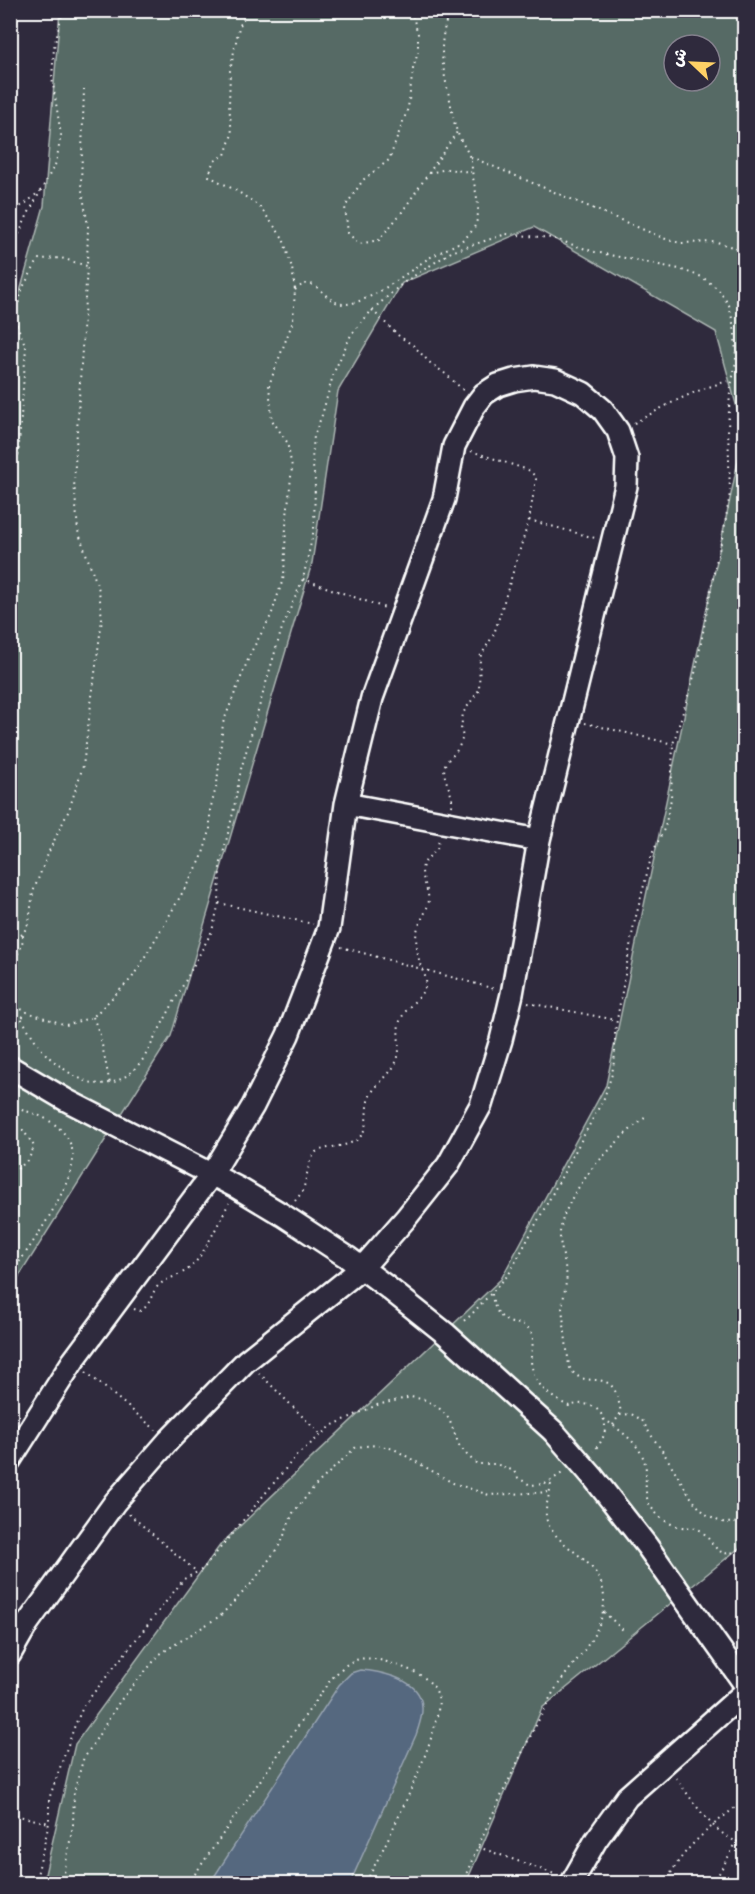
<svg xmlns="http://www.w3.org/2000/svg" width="755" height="1894" font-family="'Architects Daughter','Playpen Sans Arabic',sans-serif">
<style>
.green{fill:#576b65;stroke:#abb5b2;stroke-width:1.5;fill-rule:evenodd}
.water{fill:#54677f;stroke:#98a4b2;stroke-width:1.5}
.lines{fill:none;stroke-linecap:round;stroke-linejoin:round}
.minor-casing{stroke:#fff;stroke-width:26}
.path{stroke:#fff;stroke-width:2;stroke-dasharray:1.5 4.5;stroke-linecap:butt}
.minor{stroke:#2f2a3d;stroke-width:21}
.minor-bridge-casing{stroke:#fff;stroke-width:26;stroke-linecap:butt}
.minor-bridge{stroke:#2f2a3d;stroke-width:21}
</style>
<rect width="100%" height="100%" fill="#2f2a3d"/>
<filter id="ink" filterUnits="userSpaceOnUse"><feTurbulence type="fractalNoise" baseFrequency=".0167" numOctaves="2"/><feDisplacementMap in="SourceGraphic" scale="12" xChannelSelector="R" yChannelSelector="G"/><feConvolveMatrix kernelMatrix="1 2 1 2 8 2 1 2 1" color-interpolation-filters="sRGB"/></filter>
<g filter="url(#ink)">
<path class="green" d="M60 11H744V1544L542 1708 466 1883H43L75 1744 221 1544 501 1279 606 1085 744 433 716 332 534 227 402 283 338 391 312 563 171 1036 11 1289 10 327 44 206ZM674 45H710V81H674Z"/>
<path class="water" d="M360 1670C379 1671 412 1678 420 1697 425 1709 420 1723 416 1735L350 1883H210L339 1685 351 1673Z"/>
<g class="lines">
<g class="minor-casing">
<path id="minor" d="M346 804 539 840
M10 1067 66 1100 238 1188 283 1215 347 1257 387 1287 446 1334 553 1431
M10 1460 73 1361 212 1174 253 1106 288 1035 329 928 346 804 372 698 444 499 454 446 474 407 484 394 498 385 514 380 534 377 555 380 583 393 603 410 618 431 627 458 626 486 539 840 512 994 501 1040 481 1105 448 1165 406 1218 362 1268 246 1361 169 1440 115 1502 27 1624 10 1654
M593 1477 647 1546 744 1683
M571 1884 596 1840 627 1797 744 1693"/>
</g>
<path class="path" d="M415 10 413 17 418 34V52L413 69 408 108 389 160 363 180 345 207 348 233 359 244 379 240 402 212 457 132
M471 157 668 240 681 243 717 242 744 251
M429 173 447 169 471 172
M10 212 25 204 40 191
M10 269 17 238 28 214 56 163 61 135 52 78 54 47 63 10
M295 290C318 270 322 305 346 304 372 302 407 272 429 258 441 251 455 246 465 238 470 234 474 229 476 223 482 206 473 186 472 169 471 152 462 146 457 131 453 121 452 110 450 100 442 66 437 44 450 10
M372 310 399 336 414 346 429 362 447 375 464 391
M634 423C669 404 693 390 732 380
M10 478 18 458 26 347 14 318 23 287 39 259 61 258 87 266
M529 520 595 538
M303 579 385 608
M585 723 673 744
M452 806C454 791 441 779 445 765 447 759 454 756 457 750 460 746 461 741 463 737L461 729 463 713 479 690 480 657 494 634 529 520 536 479 534 475 528 470 471 451
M219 903 313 924
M10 940 23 934 29 922 33 892 50 849 69 810 83 766 102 619 99 590 78 531 74 481 87 266 88 226 81 184 84 89
M341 947 495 989
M10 963C19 954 23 946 23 934
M10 995 21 1009 27 1012
M528 1003 616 1020
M10 1017 21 1018C29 1030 36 1043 45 1053 49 1058 55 1062 60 1066 92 1091 119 1091 144 1058L212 931 219 903 220 866 233 813 241 769 282 628 303 579 314 529 315 481 312 459 314 436 322 415 334 372 351 335 372 310 403 283 451 252 506 234 552 238 595 252 679 269 702 277 718 289 729 305 735 332 736 361 730 392 728 428 730 493 724 530 715 567 696 670 673 744 671 799 665 827 652 854 634 924 615 1031V1055L612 1074 604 1098 509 1274 470 1316 461 1323
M93 1017 100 1035 110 1084
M10 1030 27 1012 66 1025 93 1017 132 978 164 925 201 860 210 831V810L217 784 223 723 251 652 271 616 284 576 286 526 292 467 287 442 272 420 269 385 293 321 295 290 292 268 283 238 259 206 237 191 209 176 213 162 225 155 232 134 229 105 230 71 239 27 248 10
M10 1108C35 1111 69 1124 73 1154 76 1183 28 1250 10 1275
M10 1129 23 1130 34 1146C30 1160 23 1166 10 1173
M295 1201 303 1191 310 1161 316 1152C329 1145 348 1148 359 1138 370 1127 364 1111 369 1098 374 1084 393 1075 398 1057 401 1046 396 1032 400 1021 406 1006 424 996 426 984 427 977 423 973 421 967 418 958 417 948 416 939 416 924 427 914 429 900 425 874 412 869 437 850L439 840
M492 1294C493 1307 499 1319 512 1323 519 1324 524 1323 529 1329 537 1338 530 1350 531 1361 533 1384 549 1397 569 1406 601 1395 618 1429 593 1451
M134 1309 140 1311C152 1305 150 1293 159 1285 168 1277 181 1276 191 1267 205 1254 219 1221 229 1203
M86 1372 156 1430
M259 1373 321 1435
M620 1415 631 1414 642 1420C650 1435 661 1448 670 1463 688 1491 703 1532 744 1521
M604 1419C622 1432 645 1446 646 1471 646 1483 644 1497 651 1507 659 1518 669 1525 682 1527 687 1528 691 1527 696 1528 713 1534 715 1568 744 1546
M613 1425 621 1412C619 1404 618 1395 614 1389 602 1371 581 1390 569 1366L562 1308 567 1276 560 1241V1232L563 1217 574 1194 593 1167 624 1135 647 1116
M129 1514 197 1572
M604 1612 625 1632
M676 1778C694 1802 709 1829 737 1842
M10 1814 49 1823
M478 1847 557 1875
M35 1884 49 1823V1799L75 1725 84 1705 184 1579 203 1569 296 1456 333 1425 377 1405 411 1397 426 1400 439 1408 449 1419 459 1445 467 1455 477 1464H496L514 1471 517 1477 530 1485 545 1484 564 1472
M62 1884 73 1825 74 1792 83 1760 120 1701 160 1654 220 1616 253 1582 281 1543 293 1513 314 1487 356 1447 376 1445 394 1449 453 1483 489 1495 551 1492
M188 1884 328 1683C347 1661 357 1653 387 1662 405 1668 432 1675 438 1696 446 1727 382 1852 365 1884
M462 1884C488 1821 519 1758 550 1698 567 1666 604 1638 604 1600 604 1558 558 1551 547 1521 543 1508 551 1494 551 1481
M666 1884C681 1847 714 1825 744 1800
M713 1884 744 1829"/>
<use href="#minor" class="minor"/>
<g class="minor-bridge-casing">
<path id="minor-bridge" d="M553 1431 593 1477"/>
</g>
<use href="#minor-bridge" class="minor-bridge"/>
</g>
</g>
<rect width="755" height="1894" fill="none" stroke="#2f2a3d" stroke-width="36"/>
<rect x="18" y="18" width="719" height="1858" fill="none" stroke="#fff" stroke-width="2" filter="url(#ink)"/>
<g transform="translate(692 63) rotate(293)"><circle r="28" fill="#2f2a3d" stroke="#827f8b" stroke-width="1.5"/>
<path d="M0-4.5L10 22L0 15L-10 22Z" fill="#ffd166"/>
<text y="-9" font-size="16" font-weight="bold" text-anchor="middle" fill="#ffffff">ش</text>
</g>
</svg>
